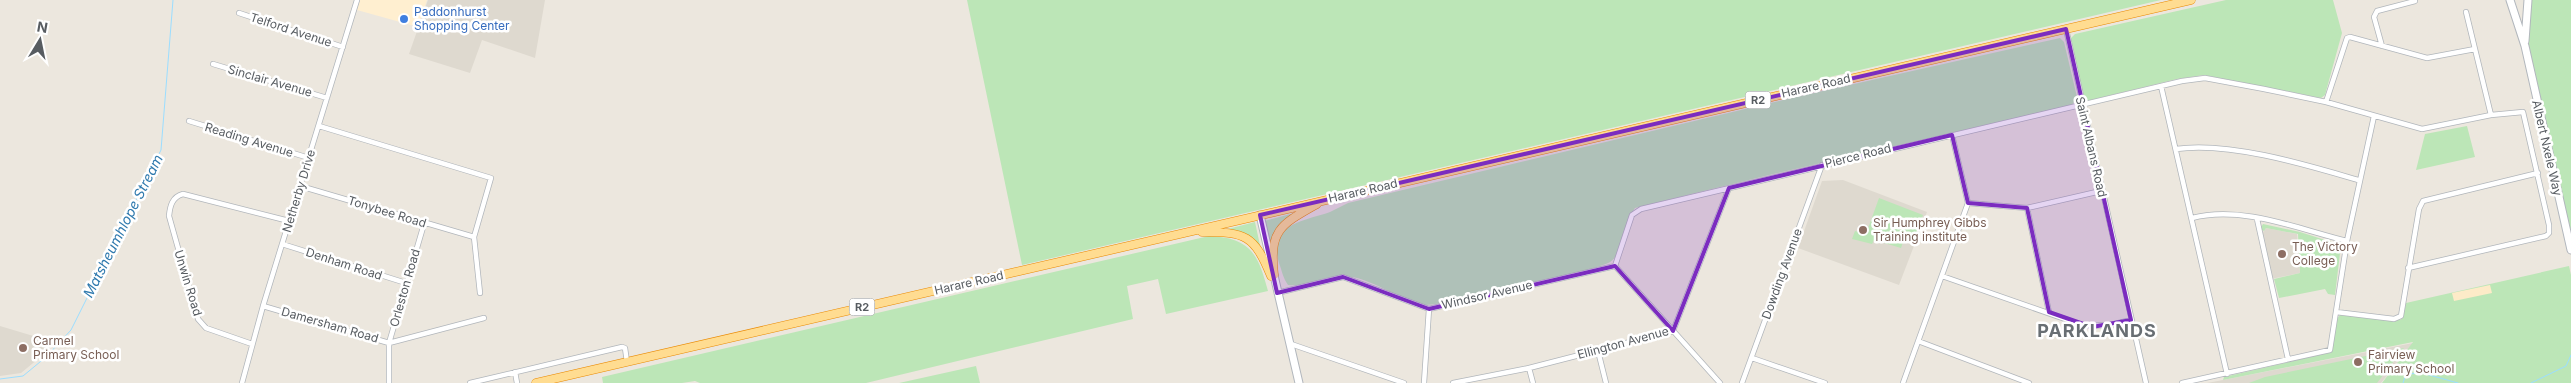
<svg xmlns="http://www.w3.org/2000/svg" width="2571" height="383" font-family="Inter,sans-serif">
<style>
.commercial{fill:#ffefd0}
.education{fill:#ded9cf}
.green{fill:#bce6b7}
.sand{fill:#fdebc8}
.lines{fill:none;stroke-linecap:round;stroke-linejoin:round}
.stream{stroke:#9bddff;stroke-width:1}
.minor-casing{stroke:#b1b6bb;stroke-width:6}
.secondary-casing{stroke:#b2b7bd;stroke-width:9}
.trunk-casing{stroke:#ea8900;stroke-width:9}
.minor{stroke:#fff;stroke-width:4.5}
.secondary{stroke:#fff;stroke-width:7}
.trunk{stroke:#ffdc91;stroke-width:8}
.marked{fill:#7b2cbf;fill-opacity:0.2;stroke:#7b2cbf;stroke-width:4;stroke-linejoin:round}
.shop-dot{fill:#3f7fe0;stroke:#fff;stroke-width:2}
.education-dot{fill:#8d6e63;stroke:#fff;stroke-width:2}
.labels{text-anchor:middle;stroke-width:5;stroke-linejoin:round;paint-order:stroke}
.shield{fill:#fff;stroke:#898d90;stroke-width:1}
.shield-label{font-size:11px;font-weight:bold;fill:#575c61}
.shop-label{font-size:12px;fill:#366cbe;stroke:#fff;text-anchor:start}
.street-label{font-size:12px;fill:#575c61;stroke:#fff}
.education-label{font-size:12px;fill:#785e54;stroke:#fff;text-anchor:start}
.water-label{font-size:14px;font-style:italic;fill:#307aae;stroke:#fff}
.district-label{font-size:18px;font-weight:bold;letter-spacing:1px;fill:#686e73;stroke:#fff}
</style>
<rect width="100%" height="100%" fill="#ece7de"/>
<path class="commercial" d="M360 0H427L418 27 357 10Z"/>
<path class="education" d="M428 0H545L535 58 482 40 470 73 409 54Z
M1843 180 1927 212 1899 285 1798 248 1822 181Z
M2266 228 2297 234 2300 273 2271 279 2261 235Z
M0 326 50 341 44 354 21 373 0 376Z
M2413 343 2381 383H2207L2223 380Z"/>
<path class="green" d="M967 0H2161L1022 265Z
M2226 0H2333L2342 33 2325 95 2321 98 2204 75 2177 79 2087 101 2083 98 2070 39 2075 34Z
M2532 0H2571V232L2527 46Z
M2060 38 2064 42 2077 97 2072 105 1769 175 1635 208C1625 222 1623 254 1610 262 1599 270 1437 307 1425 305 1397 300 1372 277 1343 276 1324 275 1307 287 1288 285 1283 278 1282 271 1279 263 1267 223 1305 221 1330 212 1336 209 1342 206 1348 203L1787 99Z
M2467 126 2475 157 2416 170 2425 134Z
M1879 198 1923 215 1914 239 1905 236 1901 248 1874 240 1872 244 1852 239 1855 231 1866 234Z
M1298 212 1270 246 1264 221Z
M1255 222 1261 250 1256 244 1220 231Z
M2263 224 2300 232 2341 245 2335 295 2328 294 2325 289 2279 298 2274 279 2300 273 2298 234 2266 228 2264 231 2260 229Z
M1209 236C1251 238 1258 254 1268 291L1166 314 1158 279 1127 286 1133 319 866 383H700L695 381 682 383H603L602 377Z
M2569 266 2571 275V383H2382L2413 342 2223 380 2224 377 2332 352 2336 320 2340 315 2400 320 2403 318 2406 303Z
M2404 348 2377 383H2249L2265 377Z
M976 366 980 383H899Z"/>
<path class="sand" d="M2490 285 2492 293 2454 301 2452 293Z"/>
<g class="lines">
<path class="stream" d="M0 379 23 376 46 357 71 330 161 150 173 0
M2403 383 2406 374 2422 373 2458 383
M2531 383 2566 366 2571 355"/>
<g class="minor-casing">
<path id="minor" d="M2466 12 2491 115
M239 13 343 47
M2066 29 2146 383
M2382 46 2374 17 2377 11 2415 1
M213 64 327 98
M2161 86 2227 374
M2326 102 2347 38 2350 37 2427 58 2475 49
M189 121 309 158
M319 126 491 178 474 237 480 293
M2176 149C2228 141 2307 165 2358 180
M300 186 474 237
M1968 203 2027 208 2101 191
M2027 208 2049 312
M2192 218C2242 205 2298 229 2347 241
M2257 219 2288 359
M282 244 406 283
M1615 266 1720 383
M1942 276 2085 326 2110 325 2131 320
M1277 293 1343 277 1429 309 1615 266 1632 215 1641 209 2182 81 2205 78 2264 89 2326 102 2422 129 2491 115 2523 112 2549 225V233L2546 236 2408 268
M263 306 389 343 484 318
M2336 312 2394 319 2401 316 2419 209 2423 201 2538 173
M1918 341 2029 383
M252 344 206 328 198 319 169 216C170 206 172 197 183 194L289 221
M1291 344 1404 383
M1598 351 1606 383
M1752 358 1825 383
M1529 368 1533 383
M515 372 517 383
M242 383 263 306 357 0
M389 383V343L424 224
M470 383 622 347 625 348 627 362
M1424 383 1429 309
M1453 383 1529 368 1673 331 1729 188
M1742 383 1822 165
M1903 383 1968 203 1952 135
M2182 383 2330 350 2347 241 2374 116"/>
</g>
<g class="secondary-casing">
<path id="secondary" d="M2510 0 2525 46 2571 250
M2525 41 2528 0
M1260 215 1299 383"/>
</g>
<g class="trunk-casing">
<path id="trunk" d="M1202 232C1246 232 1254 235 1271 276
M1274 275C1269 230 1280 225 1317 204
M536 383 2191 0"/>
</g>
<use href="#minor" class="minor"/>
<use href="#secondary" class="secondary"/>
<use href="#trunk" class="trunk"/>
</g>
<path class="marked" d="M2066 29 2131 320 2092 327 2049 312 2027 208 1968 203 1952 135 1729 188 1673 331 1615 266 1429 309 1343 277 1277 293 1260 215Z"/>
<circle class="shop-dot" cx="404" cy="19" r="5"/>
<g class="education-dot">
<circle cx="1863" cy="230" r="5"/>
<circle cx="2282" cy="254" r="5"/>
<circle cx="23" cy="348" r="5"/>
<circle cx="2358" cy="362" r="5"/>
</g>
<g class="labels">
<g class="shield">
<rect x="1745.5" y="91.5" width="25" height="17" rx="4"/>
<rect x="849.5" y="298.5" width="25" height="17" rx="4"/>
</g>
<g class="shield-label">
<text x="1758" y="104">R2</text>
<text x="862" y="311">R2</text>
</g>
<g class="shop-label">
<text x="414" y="16">Paddonhurst<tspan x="414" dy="14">Shopping Center</tspan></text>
</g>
<g class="street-label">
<text transform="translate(291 30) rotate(18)" y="4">Telford Avenue</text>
<text transform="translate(270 81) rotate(16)" y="4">Sinclair Avenue</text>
<text transform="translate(1816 86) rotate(-13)" y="4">Harare Road</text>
<text transform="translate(249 140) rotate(17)" y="4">Reading Avenue</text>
<text transform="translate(2091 147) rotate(77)" y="4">Saint Albans Road</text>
<text transform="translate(2547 148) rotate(77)" y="4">Albert Nxele Way</text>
<text transform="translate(1858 156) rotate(-14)" y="4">Pierce Road</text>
<text transform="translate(299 191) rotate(-73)" y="4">Netherby Drive</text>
<text transform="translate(1363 191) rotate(-13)" y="4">Harare Road</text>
<text transform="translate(387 212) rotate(17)" y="4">Tonybee Road</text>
<text transform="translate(344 264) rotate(18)" y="4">Denham Road</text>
<text transform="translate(1782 274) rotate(-70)" y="4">Dowding Avenue</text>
<text transform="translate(188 283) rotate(73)" y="4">Unwin Road</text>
<text transform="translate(969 283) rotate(-13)" y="4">Harare Road</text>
<text transform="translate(405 288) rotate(-74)" y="4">Orleston Road</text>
<text transform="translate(1487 295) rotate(-13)" y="4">Windsor Avenue</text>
<text transform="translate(330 325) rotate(16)" y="4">Damersham Road</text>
<text transform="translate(1623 343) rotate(-15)" y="4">Ellington Avenue</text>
</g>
<g class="education-label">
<text x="1873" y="227">Sir Humphrey Gibbs<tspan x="1873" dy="14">Training institute</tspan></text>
<text x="2292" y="251">The Victory<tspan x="2292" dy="14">College</tspan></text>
<text x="33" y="345">Carmel<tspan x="33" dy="14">Primary School</tspan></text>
<text x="2368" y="359">Fairview<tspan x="2368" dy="14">Primary School</tspan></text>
</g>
<g class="water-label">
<text transform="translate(123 226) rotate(-63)" y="5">Matsheumhlope Stream</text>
</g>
<g class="district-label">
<text x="2097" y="337">PARKLANDS</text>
</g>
</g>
<g transform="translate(40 40) rotate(10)" stroke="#ffffff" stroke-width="4" paint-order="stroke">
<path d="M0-4L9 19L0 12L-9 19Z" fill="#575c61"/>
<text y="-8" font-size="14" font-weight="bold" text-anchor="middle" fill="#575c61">N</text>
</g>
</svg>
